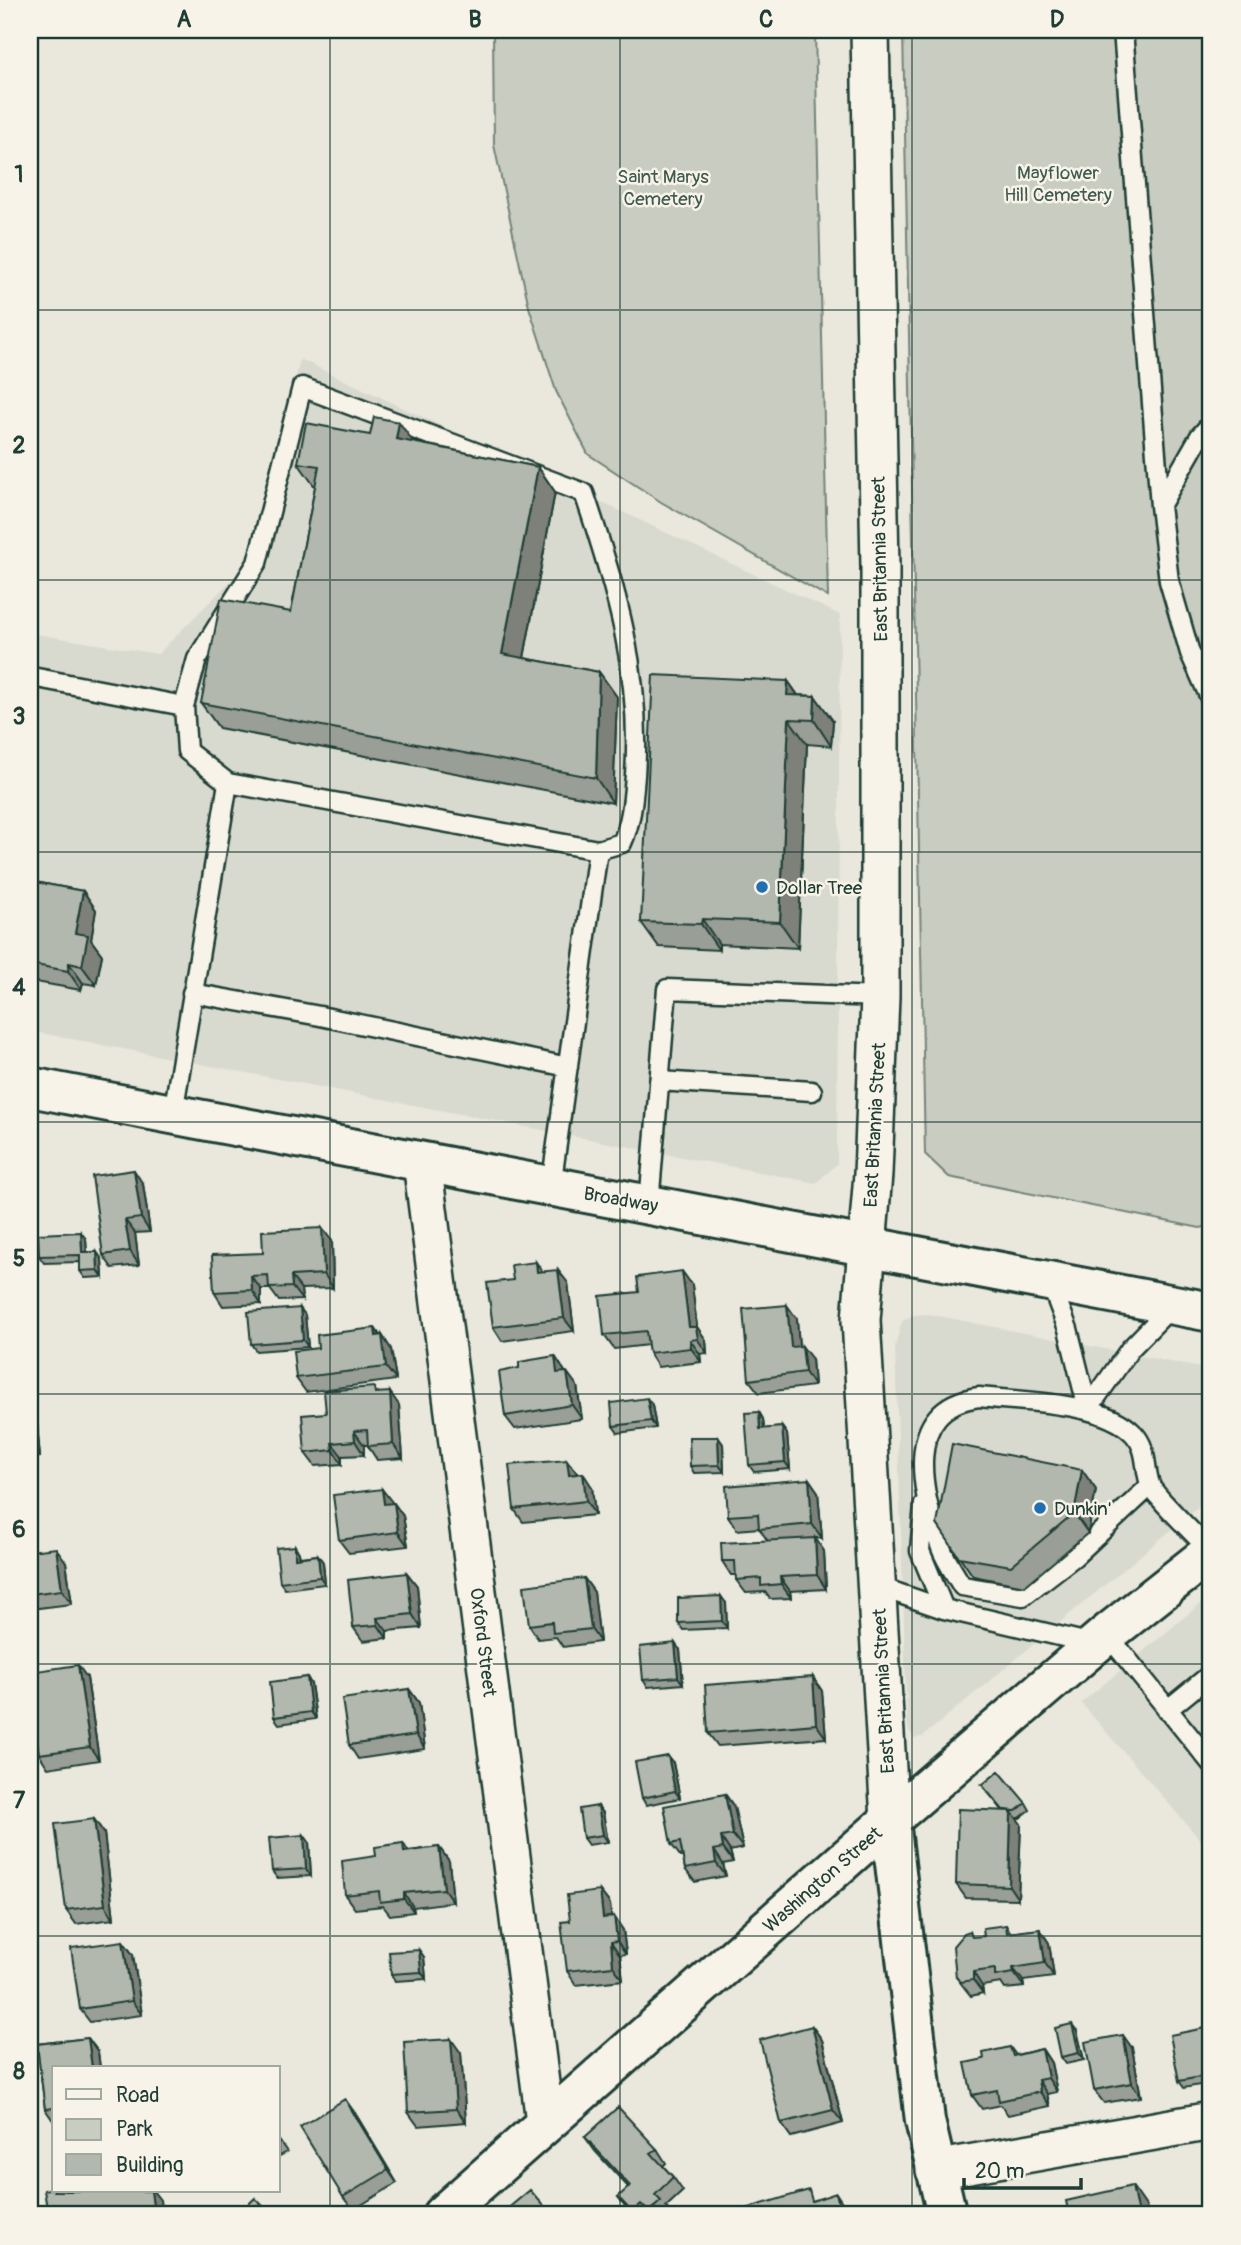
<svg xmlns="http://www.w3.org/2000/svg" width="1241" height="2245" font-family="Pangolin,sans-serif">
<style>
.built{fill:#d9dacf}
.green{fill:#c8ccc1;stroke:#74847a;stroke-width:2}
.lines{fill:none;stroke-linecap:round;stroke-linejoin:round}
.lane-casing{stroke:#1f3d34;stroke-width:23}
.street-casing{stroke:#1f3d34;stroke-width:42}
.secondary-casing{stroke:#1f3d34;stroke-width:44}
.primary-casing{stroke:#1f3d34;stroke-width:44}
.lane{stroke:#f7f3e8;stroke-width:18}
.street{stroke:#f7f3e8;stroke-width:37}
.secondary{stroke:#f7f3e8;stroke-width:38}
.primary{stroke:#f7f3e8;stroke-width:38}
.wall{fill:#999e96;stroke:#1f3d34;stroke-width:2}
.shaded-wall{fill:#7d817a;stroke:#1f3d34;stroke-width:2}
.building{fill:#b2b8ae;stroke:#1f3d34;stroke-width:2}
.grid{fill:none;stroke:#1f3d34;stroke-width:2;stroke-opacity:0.55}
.poi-dot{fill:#1f6fb2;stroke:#f7f3e8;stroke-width:2.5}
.labels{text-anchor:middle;stroke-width:5;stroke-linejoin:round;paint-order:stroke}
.park-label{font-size:19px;fill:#415a50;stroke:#f7f3e8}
.street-label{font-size:19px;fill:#1f3d34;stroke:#f7f3e8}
.poi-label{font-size:19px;fill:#1f3d34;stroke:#f7f3e8;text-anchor:start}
.neatline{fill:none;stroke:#1f3d34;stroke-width:2.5}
.grid-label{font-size:23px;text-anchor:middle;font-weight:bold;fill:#1f3d34}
</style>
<rect width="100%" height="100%" fill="#eae8dd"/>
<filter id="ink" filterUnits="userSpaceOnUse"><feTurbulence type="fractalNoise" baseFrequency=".0143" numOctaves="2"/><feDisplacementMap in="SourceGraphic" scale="14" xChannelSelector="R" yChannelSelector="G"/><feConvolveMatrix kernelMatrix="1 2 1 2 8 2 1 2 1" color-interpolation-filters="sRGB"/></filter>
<g filter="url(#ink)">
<path class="built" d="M300 359 840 615 837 1164 816 1183 30 1031V633L158 654 255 556Z
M929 1314 1211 1370V1497L922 1737 914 1738 909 1731 907 1721 895 1346 902 1321 913 1315Z
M1211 1595V1851H1210L1081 1703Z"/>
<path class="green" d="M493 30H815L828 597 661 502 588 454 556 391 529 307 494 145Z
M903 30H1211V1226L1200 1228 949 1177 925 1154Z"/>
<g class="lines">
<g class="lane-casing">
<path id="lane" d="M1123 30 1160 506 1200 436 1211 424
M1160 506 1169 581 1190 653 1211 700
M30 685 32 677 184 706
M228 783 187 751 184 706 197 659 257 563 302 387 584 493C616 587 642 675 635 775 633 799 632 820 622 843L598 850
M192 993 320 1016 568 1067
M659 1081 812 1091
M173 1113 228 783 598 850 551 1187
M649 1204 667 989 880 997
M1050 1282 1068 1329 1088 1409
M1088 1409 1130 1349 1172 1306
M1150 1486 1075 1556 1023 1596 962 1586C955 1574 946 1561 941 1548 922 1495 900 1407 979 1397 1022 1402 1103 1401 1134 1434 1148 1449 1144 1467 1150 1484 1153 1495 1201 1540 1211 1552
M924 1504 920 1551 944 1609
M877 1586 944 1609 1093 1644
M1107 1634 1211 1763
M1167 1710 1211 1674"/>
</g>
<g class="street-casing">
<path id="street" d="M870 30 880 568V997L873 1174 861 1320 890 1820
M422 1162 545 2122
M935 2170 1211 2121"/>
</g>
<g class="secondary-casing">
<path id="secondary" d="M890 1820 925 2121 947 2215
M442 2215 890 1820 1107 1634 1211 1552"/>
</g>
<g class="primary-casing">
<path id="primary" d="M30 1087 1211 1312"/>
</g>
<use href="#lane" class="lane"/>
<use href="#street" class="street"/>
<use href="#secondary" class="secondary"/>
<use href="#primary" class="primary"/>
</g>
<path class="wall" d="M414 442 538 467 555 492 524 658 599 672 617 697 613 803 219 728 201 703 291 612 315 487 298 463Z
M788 681 798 695 815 696 833 721 831 746 807 744 798 948 719 944V950L659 947 641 922Z
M30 881 83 891 96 910 91 940 102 955 96 985 83 983 81 990 30 981Z
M143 1184 150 1232 135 1233 139 1265 112 1268 103 1255Z
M86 1239 87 1252 102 1259 103 1277 85 1278 80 1271V1262L44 1263 39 1256Z
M332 1241 333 1288 301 1289 302 1300 279 1301 270 1289H261V1304L223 1306 214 1292 263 1253Z
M513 1280 568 1283 574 1331 502 1341 493 1327Z
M692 1285 697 1327 706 1340 707 1353 700 1354 701 1362 658 1367 649 1353 648 1345 614 1349 604 1335Z
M300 1308 305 1315 308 1347 256 1351 251 1344Z
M797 1319 799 1346 812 1359 814 1386 759 1393 749 1380Z
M375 1328 380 1336 382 1335 391 1349 396 1380 306 1392 296 1378 318 1348Z
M564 1370 565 1372 577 1386 582 1419 515 1429 505 1416Z
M378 1392 399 1405 403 1458 377 1460 368 1446 367 1445H364V1455L342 1456V1464L315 1466 305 1453 326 1413Z
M652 1405 656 1428 618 1433 613 1426Z
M759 1412 763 1419 764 1429 782 1427 787 1434 790 1469 754 1472 749 1465Z
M30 1413 37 1424 40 1457 30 1458Z
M718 1437 723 1444 724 1472 694 1473 690 1466Z
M1082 1470 1096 1490 1088 1533 1025 1586 973 1576 937 1524Z
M577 1473 592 1487 595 1515 523 1522 514 1509Z
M809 1479 818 1492 822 1538H815L824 1551 826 1589 790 1591 791 1598 770 1599 765 1592 746 1593 736 1580V1575H731L722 1561 767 1540 759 1528 737 1530 728 1516Z
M392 1503 403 1516 408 1546 349 1553 339 1540Z
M295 1546 299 1553 300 1557 318 1555 323 1562 325 1584 285 1589 280 1582Z
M30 1551 66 1562 72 1604 30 1609Z
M407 1573 417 1586 421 1628 387 1631V1638L363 1641 353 1627Z
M584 1578 594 1592 600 1642 563 1647 556 1637 538 1639 529 1625Z
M726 1603 727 1628 683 1630 678 1623Z
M680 1650 683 1684 648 1687 643 1680Z
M307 1677 311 1684 316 1719 279 1724 274 1717Z
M813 1677 822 1691 826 1738 718 1746 708 1733Z
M87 1678 99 1760 48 1768 39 1754Z
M409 1689 419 1703 425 1749 358 1759 349 1745Z
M673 1763 680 1798 646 1805 642 1798Z
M982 1785 1026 1803 1030 1810 1020 1818H1016L1021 1824 1018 1899 966 1898 956 1884 1002 1810Z
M725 1794 734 1807 743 1848 730 1851 733 1862 723 1864 726 1876 695 1882 685 1869 683 1857H681L671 1844Z
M598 1806 603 1813 608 1842 588 1845 583 1838Z
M94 1819 104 1833 114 1919 76 1924 66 1910Z
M304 1835 309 1842 311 1876 277 1878 272 1871Z
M403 1843 408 1851 439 1847 449 1861 453 1902 413 1907 414 1912 390 1915 383 1906 355 1909 345 1895 376 1856Z
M600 1891 610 1904 611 1917 623 1930 626 1954 620 1955 623 1980 576 1985 567 1971 570 1921Z
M1006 1925 1011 1933 1040 1929 1049 1943 1054 1977 1023 1981 1024 1987 1005 1989 1001 1983 982 1986 983 1993 971 1996 956 1977 984 1936Z
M123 1941 133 1955 142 2015 90 2022 80 2009Z
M419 1950 424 1957 426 1979 395 1981 391 1974Z
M812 2026 822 2040 843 2123 791 2137 781 2123Z
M1205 2028 1210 2035 1211 2040V2083L1184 2088 1179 2081Z
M1077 2031 1084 2060 1066 2064 1061 2057Z
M88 2038 98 2052 100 2068H54V2122L45 2109 37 2044Z
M1010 2047 1016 2055 1042 2049 1051 2063 1057 2092 1047 2094 1050 2106 1008 2115 1001 2105 982 2109 972 2095 984 2059Z
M1132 2048 1141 2097 1104 2103 1094 2090Z
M461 2053 466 2122 418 2126 408 2112Z
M355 2113 397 2183 353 2210 343 2197Z
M585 2137 657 2149 666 2163 663 2166 673 2177 683 2191 666 2207 671 2214 670 2215H632L618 2197 629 2188 595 2151Z
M278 2139 287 2152 278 2157Z"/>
<path class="shaded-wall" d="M399 422 417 447 396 439Z
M538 467 555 492 520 679 502 654Z
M599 672 617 697 613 803 596 778Z
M788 681 805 706 787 695Z
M815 696 833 721 831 746 814 720Z
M789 719 807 744 798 948 780 922Z
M83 891 96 910 91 940 102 955 96 985 82 966 75 933Z
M702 919 719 944V950L701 924Z
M69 963 83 983 81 990 68 971Z
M134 1170 143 1184 150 1232 141 1218Z
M125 1220 135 1233 139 1265 130 1251Z
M322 1228 332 1241 333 1288 324 1274Z
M81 1232 86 1239 87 1259 82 1252Z
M97 1252 102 1259 103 1277 98 1270Z
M536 1262 545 1275 537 1272Z
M558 1270 568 1283 574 1331 564 1318Z
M682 1271 692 1285 697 1327 706 1340 707 1353 689 1327Z
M251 1276 261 1289V1304L252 1290Z
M291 1276 301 1289 302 1300 292 1287Z
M787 1305 797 1319 800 1360 791 1347Z
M300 1308 305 1315 308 1347 303 1340Z
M375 1328 382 1338V1335L391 1349 396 1380 386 1367 376 1336Z
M690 1340 700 1354 701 1362 691 1348Z
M802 1346 812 1359 814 1386 805 1372Z
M555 1356 564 1370 567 1387 557 1373Z
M567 1372 577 1386 582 1419 572 1405Z
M390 1392 399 1405 403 1458 393 1444Z
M647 1398 652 1405 656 1428 651 1421Z
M759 1412 763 1419 765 1436 760 1429Z
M30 1413 37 1424 40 1457 31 1443Z
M782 1427 787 1434 790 1469 785 1462Z
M354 1431 364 1445V1455L355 1441Z
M718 1437 723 1444 724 1472 719 1465Z
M332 1443 342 1456V1464L333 1450Z
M567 1460 577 1473 578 1489 569 1475Z
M1082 1470 1096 1490 1088 1533 1074 1513Z
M583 1473 592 1487 595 1515 586 1501Z
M809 1479 818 1492 822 1538 812 1524Z
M382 1489 392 1502 393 1517 384 1504Z
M394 1503 403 1516 408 1546 398 1532Z
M815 1538 824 1551 826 1589 817 1575Z
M295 1546 299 1553 300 1565 295 1558Z
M56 1548 66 1562 72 1604 62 1590Z
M318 1555 323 1562 325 1584 320 1577Z
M407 1573 417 1586 421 1628 412 1614Z
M780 1577 790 1591 791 1598 781 1584Z
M584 1578 594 1592 600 1642 591 1629Z
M721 1596 726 1603 727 1628 722 1621Z
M377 1618 387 1631V1638L378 1625Z
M675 1643 680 1650 683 1684 678 1677Z
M78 1665 87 1678 99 1760 90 1747Z
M307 1677 311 1684 316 1719 311 1712Z
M813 1677 822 1691 826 1738 816 1724Z
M409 1689 419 1703 425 1749 416 1735Z
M668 1756 673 1763 680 1798 675 1791Z
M725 1794 734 1807 743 1848 733 1835Z
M598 1806 603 1813 608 1842 603 1835Z
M1011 1811 1021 1824 1018 1899 1009 1886Z
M94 1819 104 1833 114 1919 105 1905Z
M304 1835 309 1842 311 1876 306 1869Z
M721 1837 730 1851 733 1862 723 1848Z
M439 1847 449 1861 453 1902 444 1889Z
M714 1850 723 1864 726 1876 716 1863Z
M600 1891 610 1904 613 1931 603 1918Z
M404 1893 413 1907 414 1912 404 1899Z
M614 1916 623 1930 626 1954 617 1941Z
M1040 1929 1049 1943 1054 1977 1045 1963Z
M123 1941 133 1955 142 2015 132 2001Z
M611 1942 620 1955 623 1980 613 1966Z
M419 1950 424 1957 426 1979 421 1972Z
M1013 1968 1023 1981 1024 1987 1014 1973Z
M973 1972 982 1986 983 1993 973 1980Z
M1072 2024 1077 2031 1084 2060 1079 2053Z
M812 2026 822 2040 843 2123 833 2110Z
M1205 2028 1210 2035 1211 2056Z
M1123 2035 1132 2048 1141 2097 1132 2083Z
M88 2038 98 2052 100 2068H92Z
M451 2039 461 2053 466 2122 456 2109Z
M1042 2049 1051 2063 1057 2092 1048 2078Z
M1038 2080 1047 2094 1050 2106 1040 2092Z
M345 2099 355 2113 397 2183 388 2170Z
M1132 2186 1146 2206 1148 2215H1138Z
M151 2191H153L160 2200 162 2215H154Z
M836 2193 845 2207 848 2215H842Z"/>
<path class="building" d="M374 417 399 422 396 439 538 467 502 654 599 672 596 778 201 703 221 599 291 612 319 466 298 463 306 423 370 435Z
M653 675 788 681 787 695 815 696 814 720 789 719 780 922 702 919 701 924 641 922Z
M30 881 83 891 75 933 88 935 82 966 69 963 68 971 30 964Z
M134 1170 141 1218 125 1220 130 1251 103 1255 92 1176Z
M322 1228 324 1274 291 1276 292 1287 269 1288 268 1275 251 1276 252 1290 214 1292 212 1255 263 1253 262 1231Z
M81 1232 82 1252H97L98 1270 80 1271V1255L39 1256 38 1234Z
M536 1262 537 1272 558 1270 564 1318 493 1327 487 1283 513 1280 511 1265Z
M682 1271 689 1327H696L698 1339 690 1340 691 1348 649 1353 646 1331 604 1335 600 1296 639 1292 637 1277Z
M787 1305 791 1347 802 1346 805 1372 749 1380 743 1309Z
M300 1308 303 1340 251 1344 248 1312Z
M375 1328 376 1336 382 1335 386 1367 296 1378 293 1351 318 1348 317 1335Z
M555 1356 557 1373 567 1372 572 1405 505 1416 499 1372 519 1368V1362Z
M374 1387 375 1393 390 1392 393 1444 368 1446 367 1430 354 1431 355 1441 332 1443 333 1450 305 1453 302 1415 326 1413 324 1391Z
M647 1398 651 1421 613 1426 611 1403Z
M759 1412 760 1429 782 1427 785 1462 749 1465 745 1413Z
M689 1437H718L719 1465 690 1466Z
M952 1444 1082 1470 1074 1513 1011 1566 959 1557 937 1524Z
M567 1460 569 1475 583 1473 586 1501 514 1509 509 1465Z
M809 1479 812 1524 759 1529 758 1514 728 1516 726 1486Z
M382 1489 384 1504 394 1503 398 1532 339 1540 333 1495Z
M815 1538 817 1575 780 1577 781 1584 761 1586V1578L736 1580 735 1561H722L721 1543Z
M295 1546V1558L318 1555 320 1577 280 1582 276 1548Z
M56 1548 62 1590 30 1594V1551Z
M407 1573 412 1614 377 1618 378 1625 353 1627 348 1580Z
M584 1578 591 1629 553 1633 552 1622 529 1625 524 1586Z
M721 1596 722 1621 678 1623V1598Z
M675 1643 678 1677 643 1680 640 1647Z
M78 1665 90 1747 39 1754 30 1694V1672Z
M307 1677 311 1712 274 1717 270 1682Z
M813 1677 816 1724 708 1733 705 1685Z
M409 1689 416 1735 349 1745 342 1699Z
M668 1756 675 1791 642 1798 635 1762Z
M999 1771 1026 1803 1016 1811 1003 1810 982 1785Z
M725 1794 733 1835 721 1837 723 1848 714 1850 716 1863 685 1869 680 1842 671 1844 664 1806Z
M598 1806 603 1835 583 1838 579 1809Z
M958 1809 1011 1811 1009 1886 956 1884Z
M94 1819 105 1905 66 1910 55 1824Z
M304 1835 306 1869 272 1871 269 1838Z
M403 1843 404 1852 439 1847 444 1889 404 1893V1899L380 1902 379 1891 345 1895 342 1861 376 1856 375 1847Z
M600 1891 603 1918 614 1916 617 1941 611 1942 613 1966 567 1971 561 1922 570 1921 567 1895Z
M1006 1925 1007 1933 1040 1929 1045 1963 1013 1968 1014 1973 995 1976V1969L973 1972V1980L961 1982 956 1977 953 1946 964 1933 970 1931 972 1937 984 1936 983 1928Z
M123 1941 132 2001 80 2009 71 1948Z
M419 1950 421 1972 391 1974 389 1952Z
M1072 2024 1079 2053 1061 2057 1055 2028Z
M812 2026 833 2110 781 2123 760 2040Z
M1205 2028 1211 2056V2075L1179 2081 1170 2035Z
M1123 2035 1132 2083 1094 2090 1085 2042Z
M88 2038 92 2068H54V2108L45 2109 37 2044Z
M451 2039 456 2109 408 2112 404 2042Z
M1010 2047 1013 2056 1042 2049 1048 2078 1038 2080 1040 2092 999 2101 997 2090 972 2095 965 2063 984 2059 983 2053Z
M345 2099 388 2170 343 2197 300 2127Z
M618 2107 657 2149 651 2153 673 2177 655 2195 661 2201 649 2212 641 2204 632 2212 618 2197 630 2186 585 2137Z
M1132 2186 1138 2215H1069L1066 2201Z
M54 2188V2191H151L154 2215H48L44 2190Z
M530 2190 552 2215H500Z
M809 2190 812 2201 836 2193 842 2215H733L732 2213Z
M255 2198 272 2215H237Z"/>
</g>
<path class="grid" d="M330 30V2215M620 30V2215M912 30V2215M30 310H1211M30 580H1211M30 852H1211M30 1122H1211M30 1394H1211M30 1664H1211M30 1936H1211"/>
<g class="poi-dot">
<circle cx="762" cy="887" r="7"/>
<circle cx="1040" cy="1508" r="7"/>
</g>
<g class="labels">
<g class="park-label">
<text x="1058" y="179">Mayflower<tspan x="1058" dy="22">Hill Cemetery</tspan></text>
<text x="663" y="183">Saint Marys<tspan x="663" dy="22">Cemetery</tspan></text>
</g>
<g class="street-label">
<text transform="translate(879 559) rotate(-91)" y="7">East Britannia Street</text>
<text transform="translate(874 1125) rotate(-87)" y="7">East Britannia Street</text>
<text transform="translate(621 1199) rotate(10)" y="7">Broadway</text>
<text transform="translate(484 1642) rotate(83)" y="7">Oxford Street</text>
<text transform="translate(883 1691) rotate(-93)" y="7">East Britannia Street</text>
<text transform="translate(822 1879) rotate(-41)" y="7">Washington Street</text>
</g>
<g class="poi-label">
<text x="776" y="894">Dollar Tree</text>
<text x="1054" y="1515">Dunkin'</text>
</g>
</g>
<rect width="1241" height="2245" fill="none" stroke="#f7f3e8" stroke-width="77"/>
<rect x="52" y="2066" width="228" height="126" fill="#f7f3e8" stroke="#a1aaa0" stroke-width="2"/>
<rect x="66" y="2089" width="35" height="10" fill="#f7f3e8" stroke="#a1aaa0" stroke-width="2"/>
<text x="116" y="2102" font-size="21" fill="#1f3d34">Road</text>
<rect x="66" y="2119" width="35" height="21" fill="#c8ccc1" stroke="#a1aaa0" stroke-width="2"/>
<text x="116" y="2136" font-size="21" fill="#1f3d34">Park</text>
<rect x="66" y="2154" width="35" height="21" fill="#b2b8ae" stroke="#a1aaa0" stroke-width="2"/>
<text x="116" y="2172" font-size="21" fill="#1f3d34">Building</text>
<path d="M964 2178v10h117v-10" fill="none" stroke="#1f3d34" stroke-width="3.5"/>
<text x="975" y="2178" font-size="21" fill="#1f3d34" stroke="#f7f3e8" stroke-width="5" paint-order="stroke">20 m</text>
<rect x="38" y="38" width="1164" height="2168" class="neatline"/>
<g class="grid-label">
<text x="184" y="27">A</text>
<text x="475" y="27">B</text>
<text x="766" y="27">C</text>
<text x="1057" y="27">D</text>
<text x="19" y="182">1</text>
<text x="19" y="453">2</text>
<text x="19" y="724">3</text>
<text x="19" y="995">4</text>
<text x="19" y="1266">5</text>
<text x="19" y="1537">6</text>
<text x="19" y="1808">7</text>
<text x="19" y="2079">8</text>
</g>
</svg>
